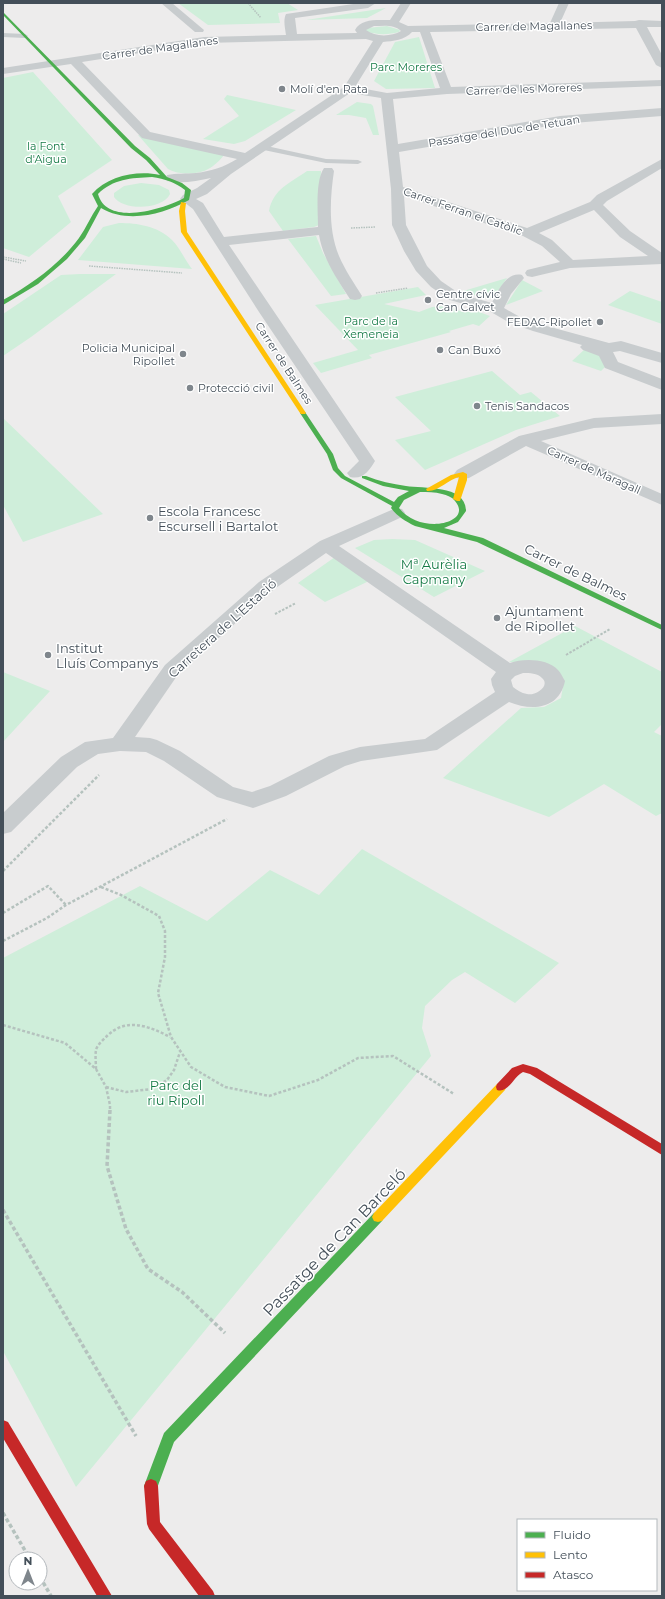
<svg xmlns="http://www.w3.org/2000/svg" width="665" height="1599" font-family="Montserrat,sans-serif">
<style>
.green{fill:#cfeeda}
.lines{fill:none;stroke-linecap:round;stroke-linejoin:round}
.path-far3{stroke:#b5c2be;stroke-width:1.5;stroke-dasharray:1.5 1;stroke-linecap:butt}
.path-far2{stroke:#b5c2be;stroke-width:2;stroke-dasharray:2.5 1.5;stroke-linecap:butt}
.path-far1{stroke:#b5c2be;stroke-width:2.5;stroke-dasharray:3 2;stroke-linecap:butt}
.path{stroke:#b5c2be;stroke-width:3.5;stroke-dasharray:4 2.5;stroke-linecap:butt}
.lane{fill:#c8ccce;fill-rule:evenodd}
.street{fill:#c8ccce;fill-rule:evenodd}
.fast{fill:#4caf50;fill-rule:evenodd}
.slow{fill:#ffc107;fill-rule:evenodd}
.jam{fill:#c62828;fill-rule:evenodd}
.poi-dot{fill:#7f868c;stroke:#fff;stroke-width:1.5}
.labels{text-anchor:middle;stroke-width:3;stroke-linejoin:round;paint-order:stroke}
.far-street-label{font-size:11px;fill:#444f59;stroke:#fff}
.far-park-label{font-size:11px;fill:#147a45;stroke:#fff}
.far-poi-label{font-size:11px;fill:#444f59;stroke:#fff;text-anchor:start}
.poi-label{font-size:13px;fill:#444f59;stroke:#fff;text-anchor:start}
.park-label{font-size:13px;fill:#147a45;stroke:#fff}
.street-label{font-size:13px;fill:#444f59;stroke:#fff}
.near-street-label{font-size:16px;fill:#444f59;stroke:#fff}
</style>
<rect width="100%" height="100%" fill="#edecec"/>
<path class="green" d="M178 3H287L298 10 278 13 280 23 208 25Z
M386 8 367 18 306 20Z
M387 26 400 30 399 32C388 35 376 35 365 31L367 28Z
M419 37 435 88 386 89 374 81 395 42Z
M33 72 112 160 58 196 71 222 29 257 3 248V78Z
M227 95 296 110 245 141 234 144 203 139 239 116 224 99Z
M357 102 371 104 373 106 379 135H373L366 118 349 115H336Z
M138 135 224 155C221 159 217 163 213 166 202 175 180 176 168 169Z
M307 171H321L319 225 314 227 283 231 269 211C273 189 290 183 307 171Z
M141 183 159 185 169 190 170 194C163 210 123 211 114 197V193L124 186Z
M119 223C137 223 158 226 172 240 180 248 185 260 192 269L78 260 103 227Z
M316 236 323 253 346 294 331 296 288 239Z
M80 274H116L31 337 3 356V314L61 275Z
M507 278 494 297 488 298 460 292Z
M522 280 543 291 506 305Z
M418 287 426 295 384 304 419 312 432 307 449 306 462 312 474 310 490 316 479 326 473 324 449 331 451 332 369 355 372 358 321 373 313 363 358 350 315 305Z
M630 291 662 302V324L608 305Z
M585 349 602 354 606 366 601 371 572 361Z
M492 371 520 395 531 392 560 416 516 430 425 470 395 440 431 431 395 397Z
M3 418 103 514 23 542 3 505Z
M392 539 415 540 485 571 434 597 355 548 374 540Z
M335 557 369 581 325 602 298 583Z
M575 626 662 672V724L654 732 662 736V813L656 816 604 784 549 817 443 778 521 708 544 707 561 698 563 686 542 663 509 662Z
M3 672 50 691 3 742Z
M362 849 559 963 515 1003 465 972 452 980 425 1006 422 1028 431 1056 76 1487 3 1351V958L140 886 207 921 270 870 319 895Z"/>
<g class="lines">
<path class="path-far3" d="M248 3 261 18
M351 228 376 227
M3 257 26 261
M3 259 21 263
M89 266 182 273
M376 293 408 288"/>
<path class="path-far2" d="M275 614 296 603
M566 655 610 629"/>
<path class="path-far1" d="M3 871 99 775
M101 887 121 895 159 916 165 931V957L158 993 171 1037 191 1067 225 1087 269 1096 318 1080 358 1058 393 1056 454 1094
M3 913 48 886 66 905
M3 941 47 918 66 905 227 819
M3 1025 65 1043 96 1069 106 1087 110 1105V1111
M96 1069C96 1063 95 1056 96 1050 97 1045 103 1040 107 1036 126 1017 149 1026 170 1037
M106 1087 126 1092 152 1089 167 1080 174 1070 180 1052"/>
<path class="path" d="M110 1110 107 1166 126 1229 148 1269 182 1292 225 1333
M3 1210 136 1436
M3 1513 30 1559
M40 1577 51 1596"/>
<path class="lane" d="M3 33 25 34 28 36 25 38 3 37Z
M259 145H262L326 159 358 160 362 162 358 164 326 163 259 149Z"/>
<path class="street" d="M161 3H172L204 30 203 32H195Z
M360 3H376L368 8 295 18 297 34 357 33 355 30C361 18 378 20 390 20L401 3H411L399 22 408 26 550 23 559 3H569L560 23 635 21 639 20 662 21V27H647L662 55V68L656 65 636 28 430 32 451 87 662 80V86L447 94 393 99 398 144 560 116 662 108V116L560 124 399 152 403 187 527 228 590 202 597 195 662 159V168L607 201 603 205 630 231 662 253V264L570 268 532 277 527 276 525 273 527 270 560 262 542 246 523 236 404 196 406 225 427 266 441 281 460 294 492 303C497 292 507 271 522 275L524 278 511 294 504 308 520 317 543 325 609 343 621 341 662 353V363L620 351 613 352 618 362 662 379V390L605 368 599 356 583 350 580 347 582 345 533 331 510 323 491 312 450 300 431 287 416 271 404 251 392 225 391 189 381 98 350 93 231 174 207 194 196 199 203 203 224 237 318 227C318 212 315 181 324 168H332L334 171C330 198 328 230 339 256 345 270 354 283 362 296L360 299 355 300 350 299 348 296C335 276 323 258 319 235L229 245 375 461C369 471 363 480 350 477L347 473 359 461 259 312 193 209 180 199 183 195 197 188 211 178C197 181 181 184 167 181L166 178 167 175C177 173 186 174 196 173 212 171 224 167 237 159L142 138 71 64 3 74V68L204 37 286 35C285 28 283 20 286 14ZM374 26C383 26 394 24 401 31 391 37 375 37 366 30ZM412 32H420L440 88 387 93 355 87 383 42C393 41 405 40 412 32ZM366 39 373 41 344 87 245 153 150 132 82 62 204 43ZM594 210 620 237 648 256 573 260 552 240 539 233Z
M662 414V424L594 428 541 441 662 494V505L526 446 469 478 463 479 457 478 454 474 457 470 519 436 594 418Z
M396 508 402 509 405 513 402 517 339 546 510 663C524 658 548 659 558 670 561 673 563 678 565 681 559 710 531 711 509 702L437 750 361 761 345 766 286 796 253 808 217 797 164 761 146 752 120 751 98 754 77 767 11 832 3 834V813L61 757 85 742 113 738 165 665 259 582 320 541ZM326 553 496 672 491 679 492 685 495 692 425 739 360 747 329 756 270 786 252 792 233 787 180 751 157 740 150 738 135 737 179 673 273 590ZM523 673C530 673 537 673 542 678 551 686 535 696 527 694 521 693 517 690 513 687L511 680 515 676Z"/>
<path class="fast" d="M3 12 135 146 150 158 167 177 182 183 191 190 189 200C164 214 128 224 101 208L85 238 67 259 38 284 3 305V300C32 284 59 265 79 238 86 228 91 216 98 206L92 194C108 176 137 170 160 175L146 160 131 148 3 15ZM152 177C165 179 175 182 185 190L184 198C164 209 107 227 98 194 113 179 131 178 152 177Z
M303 411 305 412 333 454 338 468 345 476 394 502 398 497 409 491 383 486 362 478V476H366C379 481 392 484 406 486 423 489 466 484 466 511L458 522 444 528 483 538 662 625V630L477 542 415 526C405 521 398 517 391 508L392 506 341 478 333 470 327 454 300 413ZM420 492C427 492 435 492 442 494 447 495 452 497 455 501 474 523 421 536 399 508L404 500Z
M378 1212 382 1213 384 1217 382 1221 174 1442 156 1491 151 1493 146 1491 144 1486 164 1433 374 1213Z"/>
<path class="slow" d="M181 202 186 203 185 211 187 232 306 413 305 414H301L300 413 181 232 179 211Z
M463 472 467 474V480L460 501H457L453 499 459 477C449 479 438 492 427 491L426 489 451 475Z
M501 1083 505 1084 506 1087 505 1090 382 1221 378 1222 374 1221 372 1217 374 1213 497 1084Z"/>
<path class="jam" d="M523 1064 537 1068 662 1144V1155L530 1074 523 1072C514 1076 508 1094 497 1090L496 1087 497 1084 512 1068Z
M3 1420 8 1422 112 1596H97L3 1438Z
M151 1479 156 1481 158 1486 160 1522 213 1591 215 1596H199L149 1529 147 1524 144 1486 146 1481Z"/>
</g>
<g class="poi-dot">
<circle cx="282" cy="89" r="4"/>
<circle cx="428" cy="300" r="4"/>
<circle cx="600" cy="322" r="4"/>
<circle cx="440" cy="350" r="4"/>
<circle cx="183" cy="354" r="4"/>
<circle cx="190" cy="388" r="4"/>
<circle cx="477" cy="406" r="4"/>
<circle cx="150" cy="518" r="4"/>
<circle cx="497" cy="618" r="4"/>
<circle cx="48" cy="655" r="4"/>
</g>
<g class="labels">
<g class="far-street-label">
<text transform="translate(534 26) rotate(-1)" y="4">Carrer de Magallanes</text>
<text transform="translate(160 48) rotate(-8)" y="4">Carrer de Magallanes</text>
<text transform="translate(524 89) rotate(-2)" y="4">Carrer de les Moreres</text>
<text transform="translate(504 131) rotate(-9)" y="4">Passatge del Duc de Tetuan</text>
<text transform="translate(463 211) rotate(19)" y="4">Carrer Ferran el Catòlic</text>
<text transform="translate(284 363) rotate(57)" y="4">Carrer de Balmes</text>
<text transform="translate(594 470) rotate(24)" y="4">Carrer de Maragall</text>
</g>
<g class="far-park-label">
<text x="406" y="71">Parc Moreres</text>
<text x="46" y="150">la Font<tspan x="46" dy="13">d'Aigua</tspan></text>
<text x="371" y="325">Parc de la<tspan x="371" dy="13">Xemeneia</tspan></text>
</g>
<g class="far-poi-label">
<text x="290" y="93">Molí d'en Rata</text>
<text x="436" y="298">Centre cívic<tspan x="436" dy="13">Can Calvet</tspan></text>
<text x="592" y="326" text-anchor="end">FEDAC-Ripollet</text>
<text x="175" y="352" text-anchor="end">Policia Municipal<tspan x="175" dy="13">Ripollet</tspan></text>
<text x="448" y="354">Can Buxó</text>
<text x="198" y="392">Protecció civil</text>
<text x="485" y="410">Tenis Sandacos</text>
</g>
<g class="poi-label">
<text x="158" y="516">Escola Francesc<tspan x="158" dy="15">Escursell i Bartalot</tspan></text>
<text x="505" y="616">Ajuntament<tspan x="505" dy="15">de Ripollet</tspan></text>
<text x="56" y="653">Institut<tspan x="56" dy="15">Lluís Companys</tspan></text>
</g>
<g class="park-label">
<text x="434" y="569">Mª Aurèlia<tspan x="434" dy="15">Capmany</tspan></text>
<text x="176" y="1090">Parc del<tspan x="176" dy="15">riu Ripoll</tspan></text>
</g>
<g class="street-label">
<text transform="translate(576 572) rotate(26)" y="5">Carrer de Balmes</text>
<text transform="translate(222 628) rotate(-42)" y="5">Carretera de L'Estació</text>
</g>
<g class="near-street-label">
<text transform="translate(334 1242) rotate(-46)" y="6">Passatge de Can Barceló</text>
</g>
</g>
<rect width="665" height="1599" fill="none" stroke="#444f59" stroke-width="8"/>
<rect x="517" y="1519" width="140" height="72" fill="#ffffff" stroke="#b4b9bd"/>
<rect x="525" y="1532" width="20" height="6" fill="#4caf50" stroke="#b4b9bd"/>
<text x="553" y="1539" font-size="12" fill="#444f59">Fluido</text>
<rect x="525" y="1552" width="20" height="6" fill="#ffc107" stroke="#b4b9bd"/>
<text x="553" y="1559" font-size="12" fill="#444f59">Lento</text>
<rect x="525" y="1572" width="20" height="6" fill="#c62828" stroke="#b4b9bd"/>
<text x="553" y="1579" font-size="12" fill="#444f59">Atasco</text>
<g transform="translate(28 1571)"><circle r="19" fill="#ffffff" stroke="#b4b9bd"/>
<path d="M0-3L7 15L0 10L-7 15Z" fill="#7f868c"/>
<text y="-6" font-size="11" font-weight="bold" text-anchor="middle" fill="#444f59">N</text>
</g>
</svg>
